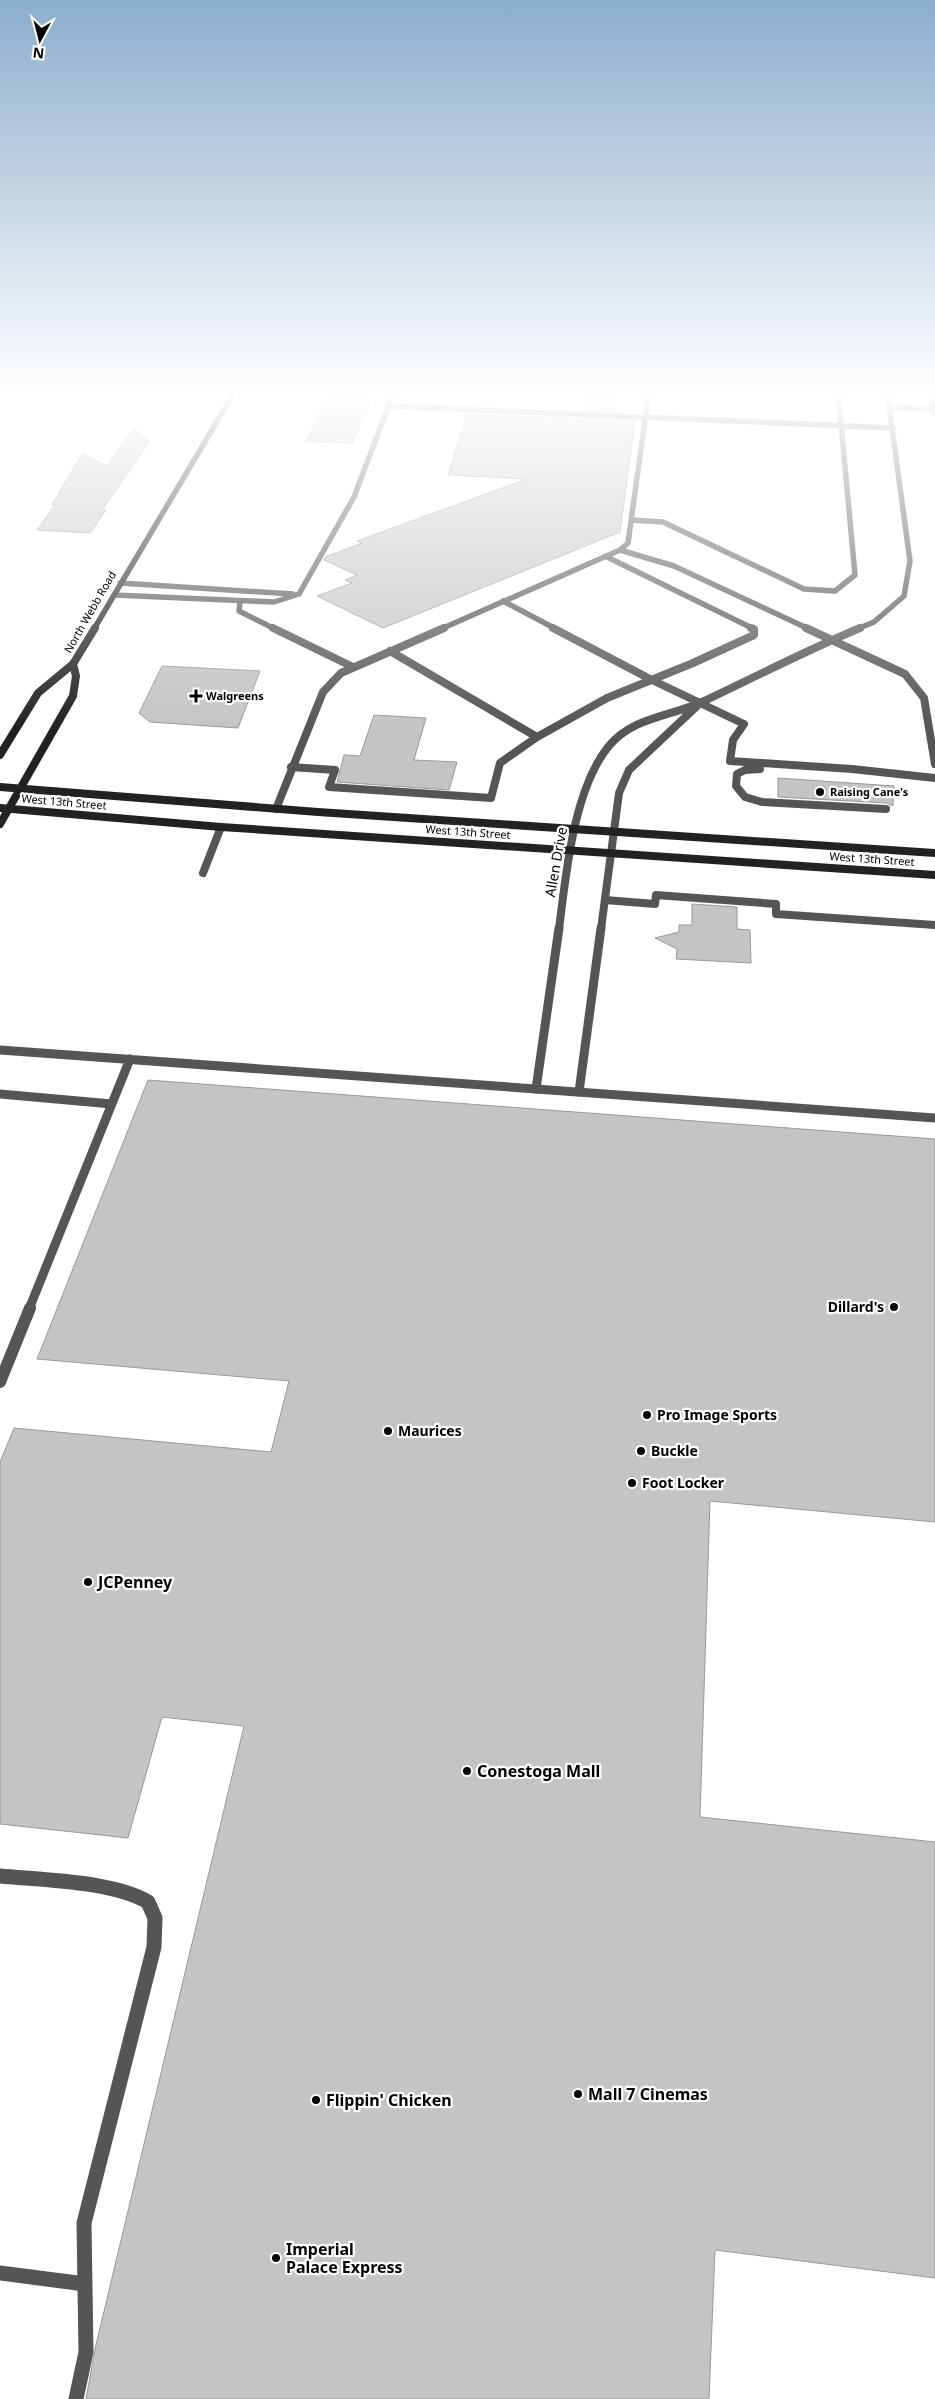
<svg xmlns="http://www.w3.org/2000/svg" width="935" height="2399" font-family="'Noto Sans',sans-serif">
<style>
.building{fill:#c4c4c4;stroke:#999}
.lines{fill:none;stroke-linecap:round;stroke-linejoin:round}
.lane-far4{stroke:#555;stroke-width:5.5}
.lane-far3{stroke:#555;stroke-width:8}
.lane-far2{stroke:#555;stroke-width:9}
.lane-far1{stroke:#555;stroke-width:12}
.lane{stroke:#555;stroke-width:15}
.street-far2{stroke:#555;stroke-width:5.5}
.street-far1{stroke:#555;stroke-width:8}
.street{stroke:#555;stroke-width:9}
.secondary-far1{stroke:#222;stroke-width:5.5}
.secondary{stroke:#222;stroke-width:8}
.poi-dot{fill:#000;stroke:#fff;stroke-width:2}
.labels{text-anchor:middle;stroke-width:4.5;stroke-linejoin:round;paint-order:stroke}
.far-street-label{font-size:11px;fill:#000;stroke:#fff}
.far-poi-label{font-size:11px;font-weight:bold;fill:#000;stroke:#fff;text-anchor:start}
.street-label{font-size:14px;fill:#000;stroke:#fff}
.poi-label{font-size:14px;font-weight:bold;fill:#000;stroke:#fff;text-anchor:start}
.near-poi-label{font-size:16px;font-weight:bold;fill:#000;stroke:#fff;text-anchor:start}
</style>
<rect width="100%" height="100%" fill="#fff"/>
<path class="building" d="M331 391H375L352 443 306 441Z
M590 391H618L614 411 586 410Z
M467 414 635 421 620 532 383 628 317 596 352 583 345 580 357 575 324 560 325 557 362 543 357 541 527 479 448 475Z
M134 429 150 441 102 510H106L90 533 37 530 55 505H52L82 454 107 466Z
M162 666 260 671 238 728 150 722 139 713Z
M374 715 426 718 414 760 457 762 449 790 337 782 344 755 360 756Z
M778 778 894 786 893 806 886 803 778 797Z
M692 904 737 907V929L750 930 751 963 676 959 677 949 655 938 679 932V925H692Z
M148 1080 935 1139V1522L710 1501 700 1817 935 1842V2278L715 2250 709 2399H86L95 2349 244 1726 162 1717 128 1838 0 1824V1462L14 1428 271 1452 289 1381 37 1359Z"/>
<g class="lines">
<path class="lane-far4" d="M935 394 931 393 935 413
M389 406 893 428
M890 407 934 409
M632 520 663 522 804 589 835 591 855 575 838 391
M605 556 754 629
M120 583 293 594
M114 595 274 602 299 594 354 497 394 391
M503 601 556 629
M240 602 239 611 275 629
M441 629 620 550 628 543 649 391"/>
<path class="lane-far3" d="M273 628 353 667
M553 628 652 680 744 724 733 740 730 761 852 769 935 778
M390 651 537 737 607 698 693 663 754 635V629L751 628
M291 767 335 770 329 787 491 798 500 763 537 737
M760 769 745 770 737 774 736 786 745 797 762 802 886 809
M276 809 323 692 341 673 444 628
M203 873 221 827
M605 900 655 904 656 895 776 904V914L935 925"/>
<path class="lane-far2" d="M0 1050 935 1118
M0 1094 112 1104
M29 1309 130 1059"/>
<path class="lane-far1" d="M0 1382 30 1308"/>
<path class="lane" d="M0 1876C42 1880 112 1881 148 1902L155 1918 154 1947 84 2223 86 2352 76 2399
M0 2273 85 2284"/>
<path class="street-far2" d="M620 550 674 566 809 629
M857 629 874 622 904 596 910 561 887 391"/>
<path class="street-far1" d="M806 628 905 674 924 698 935 764
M559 929C566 875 573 791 608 747 632 717 669 717 702 702 755 677 807 650 860 628
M601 929 619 793 629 770 697 706"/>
<path class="street" d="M536 1089 559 928
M579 1092 601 928"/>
<path class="secondary-far1" d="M94 629 235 391"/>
<path class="secondary" d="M0 755 38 693 73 664 95 628
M0 787 318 812 935 853
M0 808 221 827 935 875
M0 824 73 696 76 676 73 664"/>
</g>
<linearGradient id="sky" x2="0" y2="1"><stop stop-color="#8cadcc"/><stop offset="0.54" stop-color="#fff"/><stop offset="1" stop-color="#fff" stop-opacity="0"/></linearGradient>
<rect width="935" height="727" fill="url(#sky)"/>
<g class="poi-dot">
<path d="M193.5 688.5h5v5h5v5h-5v5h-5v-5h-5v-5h5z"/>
<circle cx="820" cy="792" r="5"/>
<circle cx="894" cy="1307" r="5"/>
<circle cx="647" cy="1415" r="5"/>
<circle cx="388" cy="1431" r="5"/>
<circle cx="641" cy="1451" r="5"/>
<circle cx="632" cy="1483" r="5"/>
<circle cx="88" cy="1582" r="5"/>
<circle cx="467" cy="1771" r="5"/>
<circle cx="578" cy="2094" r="5"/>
<circle cx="316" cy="2100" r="5"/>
<circle cx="276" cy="2258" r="5"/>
</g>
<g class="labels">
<g class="far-street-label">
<text transform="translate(90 612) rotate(-60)" y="4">North Webb Road</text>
<text transform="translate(64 802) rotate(5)" y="4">West 13th Street</text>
<text transform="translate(468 832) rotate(4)" y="4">West 13th Street</text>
<text transform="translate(872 859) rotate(4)" y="4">West 13th Street</text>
</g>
<g class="far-poi-label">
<text x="206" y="700">Walgreens</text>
<text x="830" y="796">Raising Cane's</text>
</g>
<g class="street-label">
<text transform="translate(556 862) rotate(-80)" y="5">Allen Drive</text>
</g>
<g class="poi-label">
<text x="884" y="1312" text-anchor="end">Dillard's</text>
<text x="657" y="1420">Pro Image Sports</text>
<text x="398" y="1436">Maurices</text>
<text x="651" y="1456">Buckle</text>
<text x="642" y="1488">Foot Locker</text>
</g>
<g class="near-poi-label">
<text x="98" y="1588">JCPenney</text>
<text x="477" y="1777">Conestoga Mall</text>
<text x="588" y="2100">Mall 7 Cinemas</text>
<text x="326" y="2106">Flippin' Chicken</text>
<text x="286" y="2255">Imperial<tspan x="286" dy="18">Palace Express</tspan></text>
</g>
</g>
<g transform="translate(40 40) rotate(187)" stroke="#ffffff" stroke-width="4" paint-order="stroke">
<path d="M0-4L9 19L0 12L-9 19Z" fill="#000000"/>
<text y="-8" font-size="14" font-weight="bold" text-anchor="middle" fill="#000000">N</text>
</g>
</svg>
